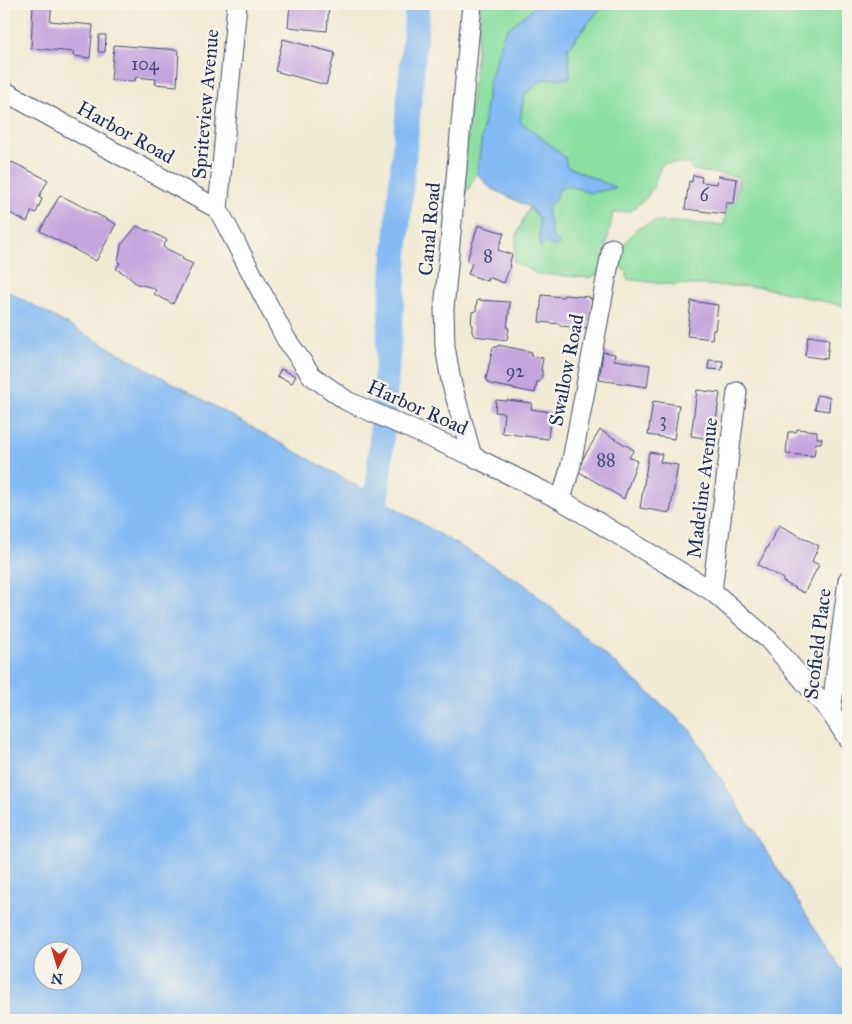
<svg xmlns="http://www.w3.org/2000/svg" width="852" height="1024" font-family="'IM FELL Great Primer',serif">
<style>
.green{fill:#8cdfa0;stroke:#54877f}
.water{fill:#83baf3;stroke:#4f74a8;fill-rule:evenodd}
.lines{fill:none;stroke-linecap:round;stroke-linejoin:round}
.canal{stroke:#83baf3;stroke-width:25}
.building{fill:#c3a5de}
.minor-casing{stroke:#3b4b70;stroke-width:21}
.minor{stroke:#fff;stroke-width:19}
.labels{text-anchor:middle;stroke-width:5;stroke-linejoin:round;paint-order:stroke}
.number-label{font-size:18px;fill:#454c7e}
.street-label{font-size:20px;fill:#1b2f5e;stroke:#f7f3e8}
</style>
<rect width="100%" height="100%" fill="#f7f3e8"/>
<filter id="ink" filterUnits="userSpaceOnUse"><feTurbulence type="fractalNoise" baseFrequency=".02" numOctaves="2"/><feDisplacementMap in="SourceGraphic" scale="10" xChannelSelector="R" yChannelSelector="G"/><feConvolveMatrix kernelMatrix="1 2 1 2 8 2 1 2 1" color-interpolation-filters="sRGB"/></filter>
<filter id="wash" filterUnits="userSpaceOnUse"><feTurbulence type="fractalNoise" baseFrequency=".0096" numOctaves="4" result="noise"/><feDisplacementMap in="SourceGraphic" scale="20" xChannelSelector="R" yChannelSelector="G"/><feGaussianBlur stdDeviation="1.12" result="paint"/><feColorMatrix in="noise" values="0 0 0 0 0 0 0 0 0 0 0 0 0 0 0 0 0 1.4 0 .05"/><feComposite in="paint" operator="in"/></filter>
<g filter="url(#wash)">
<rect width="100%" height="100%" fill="#f1ead4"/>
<path class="green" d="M481 4H538L505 31 489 83 477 173 461 203Z
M604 4H848V307L761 287 664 284 627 279V273L618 264 622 247 637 228 657 221 724 225 727 204H735L739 177 693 170 689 164 665 163 661 166 653 187 647 197 631 211 613 213 601 272 590 278 538 274 514 262 516 236 529 207 539 218 541 248 545 242 552 237 547 208 556 199 559 189 570 186 590 193 616 188 566 166 565 157 520 121 524 95 543 79Z"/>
<path class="water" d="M538 4H604L568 47 570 78 543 79 524 95 520 121 565 157 566 166 616 188 590 193 570 186 559 189 556 199 547 208 552 237 560 244 555 247 545 242 540 249 539 218 529 207 489 187 477 173 489 83 505 31Z
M4 289 377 497 524 584 689 728 837 964 848 977V1020H4ZM42 952H72V982H42Z"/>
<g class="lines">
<path class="canal" d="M377 497 399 209 418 4"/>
</g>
<g id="blocks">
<path class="building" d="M33 4H52L50 21 93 25 90 58 73 56 74 52 31 48Z
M290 4H329L327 31 288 27Z
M99 35H106L105 52H98Z
M283 39 335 53 326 85 275 71Z
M114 45 179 50 177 86 155 84 156 79 136 77 135 81 111 80Z
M4 161 10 164 12 162 48 180 39 197 42 199 36 213 32 211 27 222 4 210Z
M693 175 702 177 701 182 717 184 718 176 737 179 734 203H726L725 214 685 209 689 181 692 182Z
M60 195 116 224 96 261 40 231Z
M478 225 504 233 498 250 512 255 509 265 510 266 504 283 488 277 487 281 468 274 472 263 467 261Z
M137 226 147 231 148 230 167 240 163 247 183 257 182 259 193 264 173 304 154 294 156 290 150 287 137 284 125 274 116 269 120 263 118 262 121 245Z
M542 295 563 297 564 295 590 297V299H592L589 327 587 326V328L560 326V324L539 322Z
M477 300 510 302 507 328H509L507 340 474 336 472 332V325H471L472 312 476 311Z
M691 301 718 305 715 330H713L712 339 687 336Z
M808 336 829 339 827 359 805 356Z
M498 345 532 352 531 356 543 358 541 370H542V377L539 382H537L535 393 490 384 486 379 493 347H497Z
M603 352 615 354 614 360 650 365 647 387 599 380Z
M709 360 723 361 722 370 708 369Z
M281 369 296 376 292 383 277 376Z
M697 390 720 393 713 441 703 439 704 438 691 436Z
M817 395 830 397 829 411 815 409Z
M496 400 506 401 507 400 532 403 531 409 551 412 548 439 502 433 504 413 495 412Z
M653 401 679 405 674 439 648 435Z
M797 429 817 431V438H822L821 443H816L814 456 786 454 788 432H796Z
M600 430 634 450 629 457 637 461 624 499 576 470Z
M649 452 662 454 660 462 678 465 670 513 640 508Z
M779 525 819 546 812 561 819 565 804 593 782 581 784 579 758 565Z"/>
</g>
</g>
<g filter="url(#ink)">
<use href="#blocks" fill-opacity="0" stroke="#3b4b70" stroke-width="1"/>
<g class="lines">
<g class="minor-casing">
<path id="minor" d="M4 91 218 209 286 339 312 376 347 401 472 456 561 500 712 591 769 640 831 713 848 739
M218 209 237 4
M472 456 451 381 445 346 444 309 472 4
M561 500 571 465 612 248
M712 591 737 392
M831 713 848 580"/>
</g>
<use href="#minor" class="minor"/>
</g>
</g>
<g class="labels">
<g class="number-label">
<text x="145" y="70">104</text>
<text x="704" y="201">6</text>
<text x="488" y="262">8</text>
<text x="515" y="377">92</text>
<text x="663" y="426">3</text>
<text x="606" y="466">88</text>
</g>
<g class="street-label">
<text transform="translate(205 104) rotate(-85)" y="7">Spriteview Avenue</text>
<text transform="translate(126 132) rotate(29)" y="7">Harbor Road</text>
<text transform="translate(429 229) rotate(-85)" y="7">Canal Road</text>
<text transform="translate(566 370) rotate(-79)" y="7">Swallow Road</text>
<text transform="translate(418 407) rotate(24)" y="7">Harbor Road</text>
<text transform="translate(702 488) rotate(-83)" y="7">Madeline Avenue</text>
<text transform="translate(817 644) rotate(-83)" y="7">Scofield Place</text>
</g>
</g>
<rect width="852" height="1024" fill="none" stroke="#f7f3e8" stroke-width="20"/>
<g transform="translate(58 966) rotate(185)"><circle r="24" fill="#f7f3e8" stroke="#9fa5b1"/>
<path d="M0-4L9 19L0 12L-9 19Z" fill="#c8321e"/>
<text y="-8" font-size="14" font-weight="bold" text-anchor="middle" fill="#1b2f5e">N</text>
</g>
</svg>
